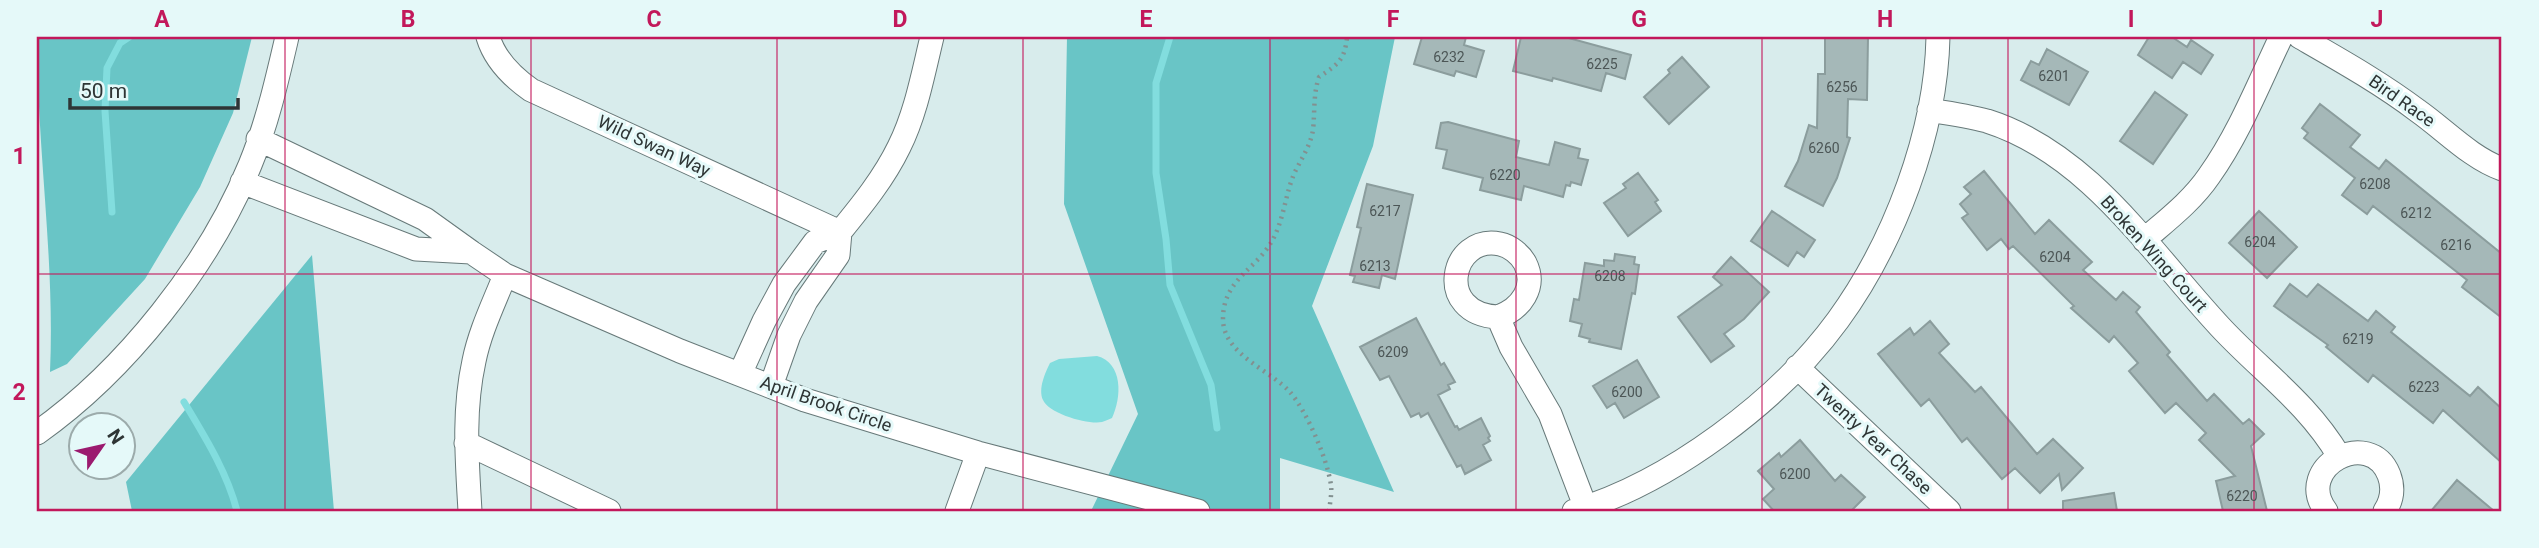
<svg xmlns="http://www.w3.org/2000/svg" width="2539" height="548" font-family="Roboto,sans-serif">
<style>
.forest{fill:#69c5c6}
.water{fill:#82ddde}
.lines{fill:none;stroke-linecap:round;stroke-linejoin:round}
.stream{stroke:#82ddde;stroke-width:7}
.building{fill:#a5b8b8;stroke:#8b9d9d;stroke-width:2}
.minor-casing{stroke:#677979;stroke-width:25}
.path{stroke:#829090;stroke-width:4.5;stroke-dasharray:2 5;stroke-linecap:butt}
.minor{stroke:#fff;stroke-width:23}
.grid{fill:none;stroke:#c2185b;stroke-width:2;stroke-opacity:0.55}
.labels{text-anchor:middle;stroke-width:6;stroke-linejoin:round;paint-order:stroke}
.number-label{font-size:14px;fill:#4c5656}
.street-label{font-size:18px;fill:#2e3535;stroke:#e5f9f9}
.neatline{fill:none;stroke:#c2185b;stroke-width:2.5}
.grid-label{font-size:23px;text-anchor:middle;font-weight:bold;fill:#c2185b}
</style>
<rect width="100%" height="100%" fill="#d8ecec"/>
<path class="forest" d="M37 37H252L233 113 200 187 145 279 67 364 50 372C55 260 37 149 37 37Z
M1067 37H1395L1373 146 1312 306 1394 492 1280 458V511H1091L1138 414 1064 204Z
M312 255 334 511H132L126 482Z"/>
<path class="water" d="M1097 356C1123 363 1122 397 1112 418 1109 419 1106 421 1102 422 1089 425 1049 414 1043 400 1038 389 1045 373 1050 363L1059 359Z"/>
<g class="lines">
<path class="stream" d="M1170 37 1156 83V173L1166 239 1170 285 1211 385 1217 428
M112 212 105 111 107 68 120 43 129 37
M184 402C205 437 227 472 237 511"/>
</g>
<path class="building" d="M1422 37H1466L1464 45 1484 51 1476 77 1456 71 1454 76 1414 64Z
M1521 37H1565L1631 55 1625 79 1606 73 1601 91 1553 78 1552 81 1513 71Z
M1825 37H1868L1867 100 1848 99 1847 137 1850 138 1837 178 1823 206 1785 186 1798 161 1809 125 1817 128 1818 74H1825Z
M2149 37H2172L2187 47 2191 40 2213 55 2201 74 2183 62 2172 78 2138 55Z
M2047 49 2088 72 2069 105 2021 80 2031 61 2039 65Z
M1682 57 1709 87 1669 124 1644 97 1670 73 1668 70Z
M2155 92 2187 115 2153 164 2120 141Z
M2320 104 2360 135 2350 147 2379 169 2386 160 2502 254V318L2462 287 2467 280 2373 206 2367 214 2342 195 2355 178 2304 138 2308 133 2302 128Z
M1448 122 1519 141 1516 157 1549 165 1555 142 1580 149 1578 158 1588 160 1581 185 1571 182 1570 186 1566 185 1563 197 1524 186 1521 200 1480 190 1483 178 1443 168 1447 150 1436 148 1441 123Z
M1984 171 2035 234 2049 220 2092 262 2083 270 2116 300 2123 292 2140 307 2136 312 2170 352 2167 355 2207 401 2214 394 2243 424 2249 419 2264 434 2251 446 2267 511H2223L2216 481 2235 476 2199 440 2206 433 2176 403 2165 413 2129 371 2138 363 2114 336 2109 342 2071 308 2074 306 2013 246 2009 249 2001 239 1987 250 1962 218 1968 214 1960 204 1971 194 1964 187Z
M1638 173 1658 200 1655 202 1661 211 1628 236 1604 203 1626 188 1623 184Z
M1367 184 1413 195 1395 279 1382 275 1379 288 1353 282 1355 276 1350 275 1361 228 1357 227Z
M1772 211 1815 240 1804 257 1797 252 1788 266 1751 241Z
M2259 211 2297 247 2267 278 2229 243Z
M1615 254 1635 257 1634 264 1639 265 1635 294 1632 293 1621 349 1589 342 1590 339 1579 336 1582 324 1570 321 1574 299 1579 300 1585 263 1604 266V260L1614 261Z
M1731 257 1769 292 1744 319 1724 334 1734 346 1711 362 1678 317 1722 285 1713 277Z
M2290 284 2307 297 2318 284 2368 321 2376 311 2395 327 2391 332 2470 396 2478 387 2502 409V463L2443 410 2433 423 2373 375 2368 382 2326 347 2328 345 2274 306Z
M1416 318 1441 365 1444 363 1455 382 1448 385 1450 389 1438 395 1455 427 1457 426 1459 430 1481 418 1490 436 1488 438 1490 441 1483 445 1491 460 1465 474 1461 465 1457 467 1428 413 1421 417 1419 413 1411 417 1389 376 1380 380 1360 347Z
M1930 321 1949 344 1939 353 1975 392 1981 387 2037 454 2053 439 2083 468 2062 490 2059 474 2040 493 2015 468 2002 479 1967 438 1962 442 1929 399 1921 406 1878 354 1910 328 1914 335Z
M1637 360 1659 397 1624 418 1615 403 1607 408 1593 386Z
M1800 440 1835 481 1841 475 1865 497 1851 511H1774L1763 499 1774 489 1758 471 1779 453 1781 457Z
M2457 480 2494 511H2431Z
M2114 493 2117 511H2063V501Z"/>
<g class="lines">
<g class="minor-casing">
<path id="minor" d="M488 37C495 60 511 76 531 90L840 232C862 205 884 178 899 147 916 113 923 74 932 37
M2300 37C2340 60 2381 83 2418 111 2445 130 2471 158 2502 169
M1929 110C1948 113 1968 116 1987 121 2091 154 2153 256 2224 331 2265 374 2308 404 2339 456
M242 182 416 249 471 252 425 219 258 139
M2144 240C2167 220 2192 201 2209 176 2239 134 2259 83 2281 37
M471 252 505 275 680 351 805 400 978 453 1198 511
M1498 317C1521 309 1537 287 1525 263 1520 254 1510 246 1500 244 1450 234 1434 314 1498 317L1511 347 1550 414 1587 511
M1797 367 1949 511
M740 374 764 321 784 284 815 242 840 232 838 255 806 301 789 335 771 386
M37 433C126 370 209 265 250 165 267 124 277 80 287 37
M466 443 609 511
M470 511C467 460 463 411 474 361 480 331 494 303 505 275
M957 511 978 453
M1574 511C1669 483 1779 401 1838 320 1894 243 1936 133 1938 37
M2326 511C2293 467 2370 426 2389 475 2394 488 2392 500 2385 511"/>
</g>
<path class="path" d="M1329 511C1330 503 1332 493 1331 485 1327 458 1307 412 1290 392 1270 370 1223 354 1223 319 1223 277 1260 269 1275 235 1284 216 1286 193 1294 174 1301 159 1310 147 1313 130 1315 111 1313 95 1319 77 1337 65 1345 60 1347 37"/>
<use href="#minor" class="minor"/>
</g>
<path class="grid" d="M285 37V511M531 37V511M777 37V511M1023 37V511M1270 37V511M1516 37V511M1762 37V511M2008 37V511M2254 37V511M37 274H2502"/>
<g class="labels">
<g class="number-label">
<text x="1449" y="62">6232</text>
<text x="1602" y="69">6225</text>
<text x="2054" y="81">6201</text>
<text x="1842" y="92">6256</text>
<text x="1824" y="153">6260</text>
<text x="1505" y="180">6220</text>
<text x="2375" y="189">6208</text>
<text x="1385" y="216">6217</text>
<text x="2416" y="218">6212</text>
<text x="2260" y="247">6204</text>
<text x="2456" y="250">6216</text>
<text x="2055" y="262">6204</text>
<text x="1375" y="271">6213</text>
<text x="1610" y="281">6208</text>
<text x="2358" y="344">6219</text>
<text x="1393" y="357">6209</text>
<text x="2424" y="392">6223</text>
<text x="1627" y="397">6200</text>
<text x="1795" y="479">6200</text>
<text x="2242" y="501">6220</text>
</g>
<g class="street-label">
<text transform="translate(2402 101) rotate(35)" y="6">Bird Race</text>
<text transform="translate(654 146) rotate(25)" y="6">Wild Swan Way</text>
<text transform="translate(2154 254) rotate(48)" y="6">Broken Wing Court</text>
<text transform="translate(826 404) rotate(19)" y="6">April Brook Circle</text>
<text transform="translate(1873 439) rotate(43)" y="6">Twenty Year Chase</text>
</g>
</g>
<rect width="2539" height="548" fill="none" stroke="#e5f9f9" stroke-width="77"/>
<g transform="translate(102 446) rotate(56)"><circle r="33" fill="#e5f9f9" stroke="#9cabab" stroke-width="2"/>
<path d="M0-5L12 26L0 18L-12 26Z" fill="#9b1a6f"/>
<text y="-10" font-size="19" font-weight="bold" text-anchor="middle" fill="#2e3535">N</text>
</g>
<path d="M70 98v10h168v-10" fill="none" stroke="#2e3535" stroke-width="3.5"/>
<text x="80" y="98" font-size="21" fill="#2e3535" stroke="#e5f9f9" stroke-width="5" paint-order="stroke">50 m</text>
<rect x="38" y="38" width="2462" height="472" class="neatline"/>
<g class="grid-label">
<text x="162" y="27">A</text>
<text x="408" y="27">B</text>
<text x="654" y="27">C</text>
<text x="900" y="27">D</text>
<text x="1146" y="27">E</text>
<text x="1393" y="27">F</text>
<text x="1639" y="27">G</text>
<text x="1885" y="27">H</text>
<text x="2131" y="27">I</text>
<text x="2377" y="27">J</text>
<text x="19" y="164">1</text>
<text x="19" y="400">2</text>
</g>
</svg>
